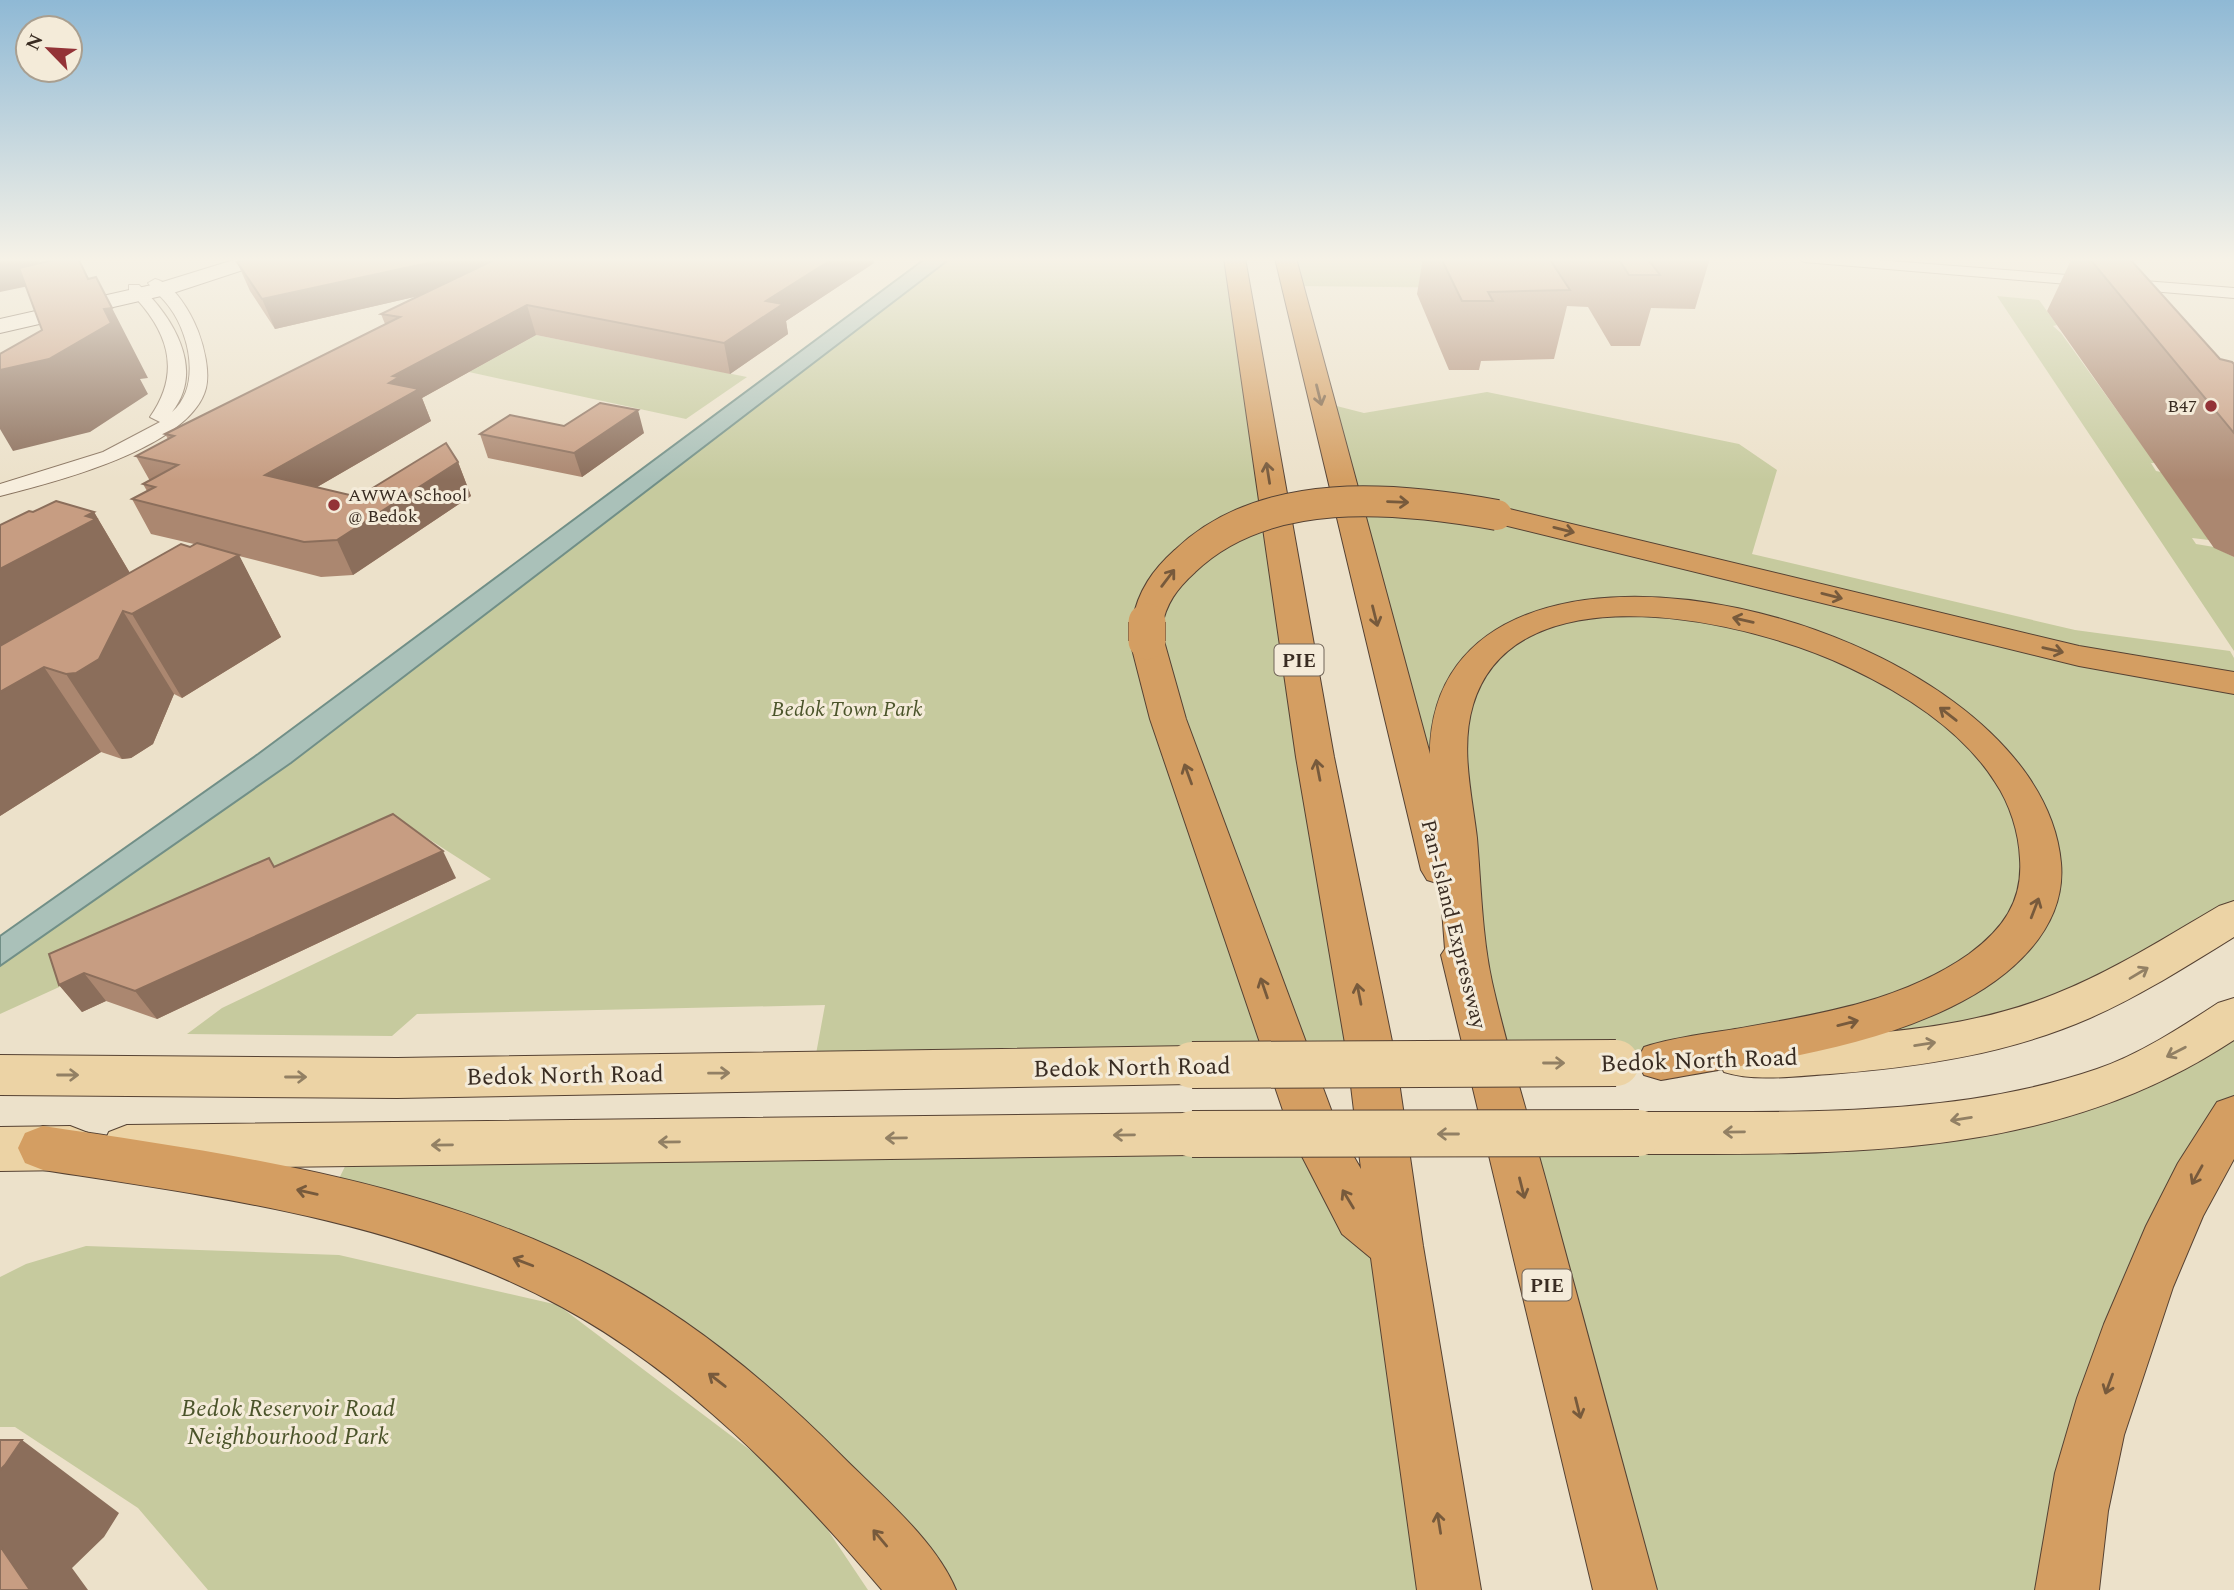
<svg xmlns="http://www.w3.org/2000/svg" width="2234" height="1590" font-family="Spectral,serif">
<style>
.green{fill:#c6ca9e}
.water{fill:#aac1b9;stroke:#718f87;stroke-width:2}
.lines{fill:none;stroke-linecap:round;stroke-linejoin:round}
.street-casing{stroke:#88735f;stroke-width:2}
.secondary-casing{stroke:#6a5542;stroke-width:2}
.primary-casing{stroke:#564233;stroke-width:2}
.highway-casing{stroke:#564233;stroke-width:2}
.street{fill:#f7eedd;fill-rule:evenodd}
.secondary{fill:#f7eedd;fill-rule:evenodd}
.primary{fill:#ecd3a5;fill-rule:evenodd}
.highway{fill:#d49e62;fill-rule:evenodd}
.primary-bridge-casing{stroke:#564233;stroke-width:48;stroke-linecap:butt}
.highway-bridge-far1-casing{stroke:#564233;stroke-width:32;stroke-linecap:butt}
.highway-bridge-casing{stroke:#564233;stroke-width:38;stroke-linecap:butt}
.primary-bridge{stroke:#ecd3a5;stroke-width:46}
.highway-bridge-far1{stroke:#d49e62;stroke-width:30}
.highway-bridge{stroke:#d49e62;stroke-width:37}
.wall{fill:#ab8770}
.shaded-wall{fill:#8b6e5b}
.building{fill:#c79d82;stroke:#8b6e5b;stroke-width:2}
.oneway{stroke:#775a3c}
.oneway2{stroke:#928064}
.poi-dot{fill:#933337;stroke:#f4ebd9;stroke-width:2.5}
.labels{text-anchor:middle;stroke-width:6;stroke-linejoin:round;paint-order:stroke}
.far-poi-label{font-size:18px;fill:#392c22;stroke:#f4ebd9;text-anchor:end}
.shield{fill:#f4ebd9;stroke:#716559;stroke-width:2}
.shield-label{font-size:19px;font-weight:bold;fill:#392c22}
.park-label{font-size:21px;font-style:italic;fill:#4b542a;stroke:#f4ebd9}
.street-label{font-size:21px;fill:#392c22;stroke:#f4ebd9}
.near-street-label{font-size:24px;fill:#392c22;stroke:#f4ebd9}
.near-park-label{font-size:24px;font-style:italic;fill:#4b542a;stroke:#f4ebd9}
</style>
<rect width="100%" height="100%" fill="#ece1ca"/>
<path class="green" d="M951 258H1224L1261 512 1140 608 1271 1058 814 1065 825 1005 417 1014 392 1036 187 1034 222 1008 491 879 410 827 0 1014V966L291 763Z
M1289 258H1436L1480 288 1296 286Z
M1997 296 2039 300 2057 325 2053 326 2061 333 2155 463H2151L2156 471 2161 472 2209 540 2192 538 2196 544 2214 547 2234 557V651Z
M536 335 747 377 686 419 469 372Z
M1487 392 1739 444 1777 470 1752 554 2075 630 2230 651 2234 658V917L2071 1007 1810 1056 1490 1063 1321 402 1364 413Z
M1275 517 1372 1061H1290L1146 637 1163 583Z
M2234 1016V1117L2221 1135 2067 1590H1625L1508 1134 2030 1108Z
M1317 1137 1396 1246 1448 1590H924L656 1334 330 1197 355 1146Z
M86 1246 339 1255 558 1305 799 1487 868 1590H208L138 1508 15 1427H0V1277L26 1264Z"/>
<path class="water" d="M926 258H951L291 763 0 966V936L258 754Z"/>
<g class="lines">
<g class="street-casing">
<path id="street" d="M1797 258H1852L2234 288V298L1804 262Z
M155 279C174 283 191 313 198 331 204 347 210 371 206 388 191 448 52 483 0 496V484L103 452 160 422 150 417C183 370 167 329 129 291V285H139C172 316 206 369 172 412 201 387 190 335 170 308 164 299 155 292 148 283Z"/>
</g>
<g class="secondary-casing">
<path id="secondary" d="M240 258H271L267 262 170 294 0 333V319L156 284Z"/>
</g>
<g class="primary-casing">
<path id="primary" d="M2234 901V937C2187 966 2140 996 2090 1018 2008 1054 1919 1067 1830 1074 1796 1076 1756 1082 1724 1072L1717 1058 1724 1044 1741 1039C1846 1036 1957 1034 2055 994 2113 971 2166 937 2219 906Z
M2234 998V1040C2052 1160 1849 1154 1639 1154L1622 1148 1614 1133 1622 1118 1639 1112C1791 1111 1951 1119 2097 1069 2140 1054 2180 1028 2218 1003Z
M1192 1046 1209 1051 1216 1065 1209 1079 1192 1084 397 1098 0 1095V1055L397 1058Z
M1192 1113 1209 1119 1217 1134 1209 1149 1192 1155 127 1169 109 1162 102 1147 109 1132 127 1125Z
M70 1126 88 1133 95 1148 88 1163 70 1170 0 1171V1127Z"/>
</g>
<g class="highway-casing">
<path id="highway" d="M1224 258H1245L1334 757 1396 1061 1423 1246 1481 1590H1417L1371 1258 1342 1234 1292 1137 1150 719 1130 641 1135 634 1147 631 1159 634 1164 641 1186 719 1339 1131 1361 1169 1348 1061 1296 757Z
M1275 258H1296L1430 754C1432 465 2040 618 2061 863 2067 931 2007 980 1951 1007 1861 1051 1758 1062 1661 1080L1644 1075 1637 1061 1644 1047C1674 1037 1705 1034 1735 1029 1815 1015 1901 1002 1969 954 2002 930 2023 902 2020 859 2019 833 2010 804 1995 782 1963 731 1903 693 1850 668 1756 622 1515 564 1473 705 1460 748 1472 795 1477 838 1481 885 1482 936 1492 982 1507 1049 1528 1115 1546 1181 1583 1318 1620 1454 1657 1590H1593L1441 955 1445 949 1440 884 1427 880 1421 870Z
M1497 506 2079 646 2234 672V694L2079 666 1487 521 1482 515 1487 509Z
M2234 1096V1159L2203 1216 2173 1287 2124 1435 2108 1511 2099 1590H2035L2055 1473 2077 1398 2104 1324 2146 1226 2178 1163 2217 1102Z
M43 1126C232 1154 431 1181 603 1272 692 1319 773 1386 843 1457 881 1495 936 1541 956 1590H882C791 1483 687 1375 562 1307 404 1221 218 1197 43 1170L25 1163 18 1148 25 1133Z"/>
</g>
<use href="#street" class="street"/>
<use href="#secondary" class="secondary"/>
<use href="#primary" class="primary"/>
<use href="#highway" class="highway"/>
<g class="primary-bridge-casing">
<path id="primary-bridge" d="M1192 1065 1616 1063
M1192 1134 1639 1133"/>
</g>
<g class="highway-bridge-far1-casing">
<path id="highway-bridge-far1" d="M1147 624C1152 597 1165 579 1185 561 1265 484 1396 497 1497 515"/>
</g>
<g class="highway-bridge-casing">
<path id="highway-bridge" d="M1147 622V641"/>
</g>
<use href="#primary-bridge" class="primary-bridge"/>
<use href="#highway-bridge-far1" class="highway-bridge-far1"/>
<use href="#highway-bridge" class="highway-bridge"/>
</g>
<path class="wall" d="M1423 258H1710L1695 309 1651 308 1640 346H1611L1588 307 1567 306 1554 359 1481 361 1479 370H1449L1417 294Z
M2072 258H2129L2220 359 2234 364V557L2214 548 2047 311Z
M237 262 874 263 786 321 788 334 730 374 536 335 422 398 431 421 317 487 358 497 458 462 471 496 353 575 321 577 239 556 281 637 182 698 174 694 153 744 131 758 122 759 101 752 0 816 33 512H94L130 573 190 547 194 544 151 534 132 499 147 491 143 484 150 481 136 456 168 439 165 434 385 324 381 314 418 296 275 329 250 291Z
M564 426 644 433 582 477 488 458 480 434Z
M274 867 456 878 157 1019 106 1001 82 1012 59 985Z"/>
<path class="shaded-wall" d="M8 258H38L48 282 0 292V259Z
M78 258 105 309 112 308 148 378 140 379 148 394 90 432 13 451 0 429V370L49 359 88 279Z
M451 258H509L514 274 275 329 262 299Z
M834 258H873L874 263 786 321 788 334 730 374 724 343 766 301Z
M527 305 536 335 422 398 431 421 281 508 265 475 389 383 393 376Z
M638 410 644 433 582 477 574 453Z
M458 462 471 496 353 575 337 540Z
M94 512 141 592 0 683V563Z
M239 555 281 637 182 698 132 614Z
M123 611 174 694 153 744 131 758 122 759 66 674Z
M44 667 101 752 0 816V692Z
M443 851 456 878 157 1019 135 991Z
M84 973 106 1001 82 1012 59 985Z
M22 1440 119 1513 104 1537 72 1568 88 1590H30L0 1546V1470Z"/>
<path class="building" d="M62 258H78L88 279 96 277 112 308 104 309 111 323 49 359 0 370V354L42 330 19 268Z
M250 258H451L262 299 237 262Z
M498 258H834L766 301 783 304 724 343 527 305 393 376 399 377 389 383 419 389 265 475 358 497 446 443 458 462 337 540 304 542 132 499 155 487 143 484 178 465 136 456 174 436 165 434 400 317 381 314Z
M1441 258H1549L1570 290 1488 292 1493 301H1462Z
M1618 258H1647L1660 275H1629Z
M2089 258H2129L2220 359 2232 362 2234 364V433Z
M600 403 638 410 574 453 480 434 510 415 564 426Z
M56 501 94 512 86 516 96 519 0 569V525L29 511 33 512Z
M197 543 239 555 132 614 123 611 99 659 76 673 66 674 44 667 0 692V646L181 544 190 547Z
M393 814 443 851 135 991 84 973 59 985 49 954 269 858 274 867Z
M0 1440H22L5 1465 0 1470Z
M0 1546 30 1590H0Z"/>
<defs><path id="oneway-shaft" d="M-6 0H5M1.5-3L5.5 0L1.5 3" fill="none" stroke-width="1.6" stroke-linecap="round" stroke-linejoin="round" transform="scale(1.75)"/></defs>
<g class="oneway">
<use href="#oneway-shaft" transform="translate(1319 395) rotate(76)"/>
<use href="#oneway-shaft" transform="translate(1268 473) rotate(-99)"/>
<use href="#oneway-shaft" transform="translate(1398 502) rotate(2)"/>
<use href="#oneway-shaft" transform="translate(1564 530) rotate(14)"/>
<use href="#oneway-shaft" transform="translate(1168 578) rotate(-53)"/>
<use href="#oneway-shaft" transform="translate(1832 596) rotate(14)"/>
<use href="#oneway-shaft" transform="translate(1375 616) rotate(76)"/>
<use href="#oneway-shaft" transform="translate(1743 620) rotate(-167)"/>
<use href="#oneway-shaft" transform="translate(2053 650) rotate(13)"/>
<use href="#oneway-shaft" transform="translate(1948 714) rotate(-142)"/>
<use href="#oneway-shaft" transform="translate(1318 770) rotate(-101)"/>
<use href="#oneway-shaft" transform="translate(1188 774) rotate(-110)"/>
<use href="#oneway-shaft" transform="translate(2035 908) rotate(-69)"/>
<use href="#oneway-shaft" transform="translate(1264 988) rotate(-109)"/>
<use href="#oneway-shaft" transform="translate(1359 994) rotate(-101)"/>
<use href="#oneway-shaft" transform="translate(1848 1023) rotate(-14)"/>
<use href="#oneway-shaft" transform="translate(2197 1175) rotate(119)"/>
<use href="#oneway-shaft" transform="translate(1522 1188) rotate(76)"/>
<use href="#oneway-shaft" transform="translate(307 1192) rotate(-167)"/>
<use href="#oneway-shaft" transform="translate(1348 1199) rotate(-121)"/>
<use href="#oneway-shaft" transform="translate(523 1262) rotate(-159)"/>
<use href="#oneway-shaft" transform="translate(717 1380) rotate(-142)"/>
<use href="#oneway-shaft" transform="translate(2109 1384) rotate(110)"/>
<use href="#oneway-shaft" transform="translate(1578 1408) rotate(76)"/>
<use href="#oneway-shaft" transform="translate(1439 1523) rotate(-99)"/>
<use href="#oneway-shaft" transform="translate(880 1538) rotate(-130)"/>
</g>
<g class="oneway2">
<use href="#oneway-shaft" transform="translate(2139 973) rotate(-31)"/>
<use href="#oneway-shaft" transform="translate(1925 1044) rotate(-9)"/>
<use href="#oneway-shaft" transform="translate(2176 1052) rotate(153)"/>
<use href="#oneway-shaft" transform="translate(1554 1063)"/>
<use href="#oneway-shaft" transform="translate(719 1073) rotate(-1)"/>
<use href="#oneway-shaft" transform="translate(68 1075)"/>
<use href="#oneway-shaft" transform="translate(296 1077)"/>
<use href="#oneway-shaft" transform="translate(1961 1119) rotate(171)"/>
<use href="#oneway-shaft" transform="translate(1734 1132) rotate(179)"/>
<use href="#oneway-shaft" transform="translate(1448 1134) rotate(180)"/>
<use href="#oneway-shaft" transform="translate(1124 1135) rotate(179)"/>
<use href="#oneway-shaft" transform="translate(896 1138) rotate(179)"/>
<use href="#oneway-shaft" transform="translate(669 1142) rotate(179)"/>
<use href="#oneway-shaft" transform="translate(442 1145) rotate(179)"/>
</g>
<linearGradient id="sky" x2="0" y2="1"><stop stop-color="#8fb9d5"/><stop offset="0.54" stop-color="#f6f2e7"/><stop offset="1" stop-color="#f6f2e7" stop-opacity="0"/></linearGradient>
<rect width="2234" height="480" fill="url(#sky)"/>
<g class="poi-dot">
<circle cx="2211" cy="406" r="7"/>
<circle cx="334" cy="505" r="7"/>
</g>
<g class="labels">
<g class="far-poi-label">
<text x="2197" y="412">B47</text>
<text x="348" y="501" text-anchor="start">AWWA School<tspan x="348" dy="21">@ Bedok</tspan></text>
</g>
<g class="shield">
<rect x="1274.5" y="644.5" width="49" height="31" rx="5"/>
<rect x="1522.5" y="1269.5" width="49" height="31" rx="5"/>
</g>
<g class="shield-label">
<text x="1299" y="667">PIE</text>
<text x="1547" y="1292">PIE</text>
</g>
<g class="park-label">
<text x="847" y="716">Bedok Town Park</text>
</g>
<g class="street-label">
<text transform="translate(1454 924) rotate(76)" y="7">Pan-Island Expressway</text>
</g>
<g class="near-street-label">
<text transform="translate(1699 1060) rotate(-2)" y="8">Bedok North Road</text>
<text transform="translate(1132 1067) rotate(-1)" y="8">Bedok North Road</text>
<text transform="translate(565 1075) rotate(-1)" y="8">Bedok North Road</text>
</g>
<g class="near-park-label">
<text x="288" y="1416">Bedok Reservoir Road<tspan x="288" dy="28">Neighbourhood Park</tspan></text>
</g>
</g>
<g transform="translate(49 49) rotate(295)"><circle r="33" fill="#f4ebd9" stroke="#a99f90" stroke-width="2"/>
<path d="M0-5L12 26L0 18L-12 26Z" fill="#933337"/>
<text y="-10" font-size="19" font-weight="bold" text-anchor="middle" fill="#392c22">N</text>
</g>
</svg>
